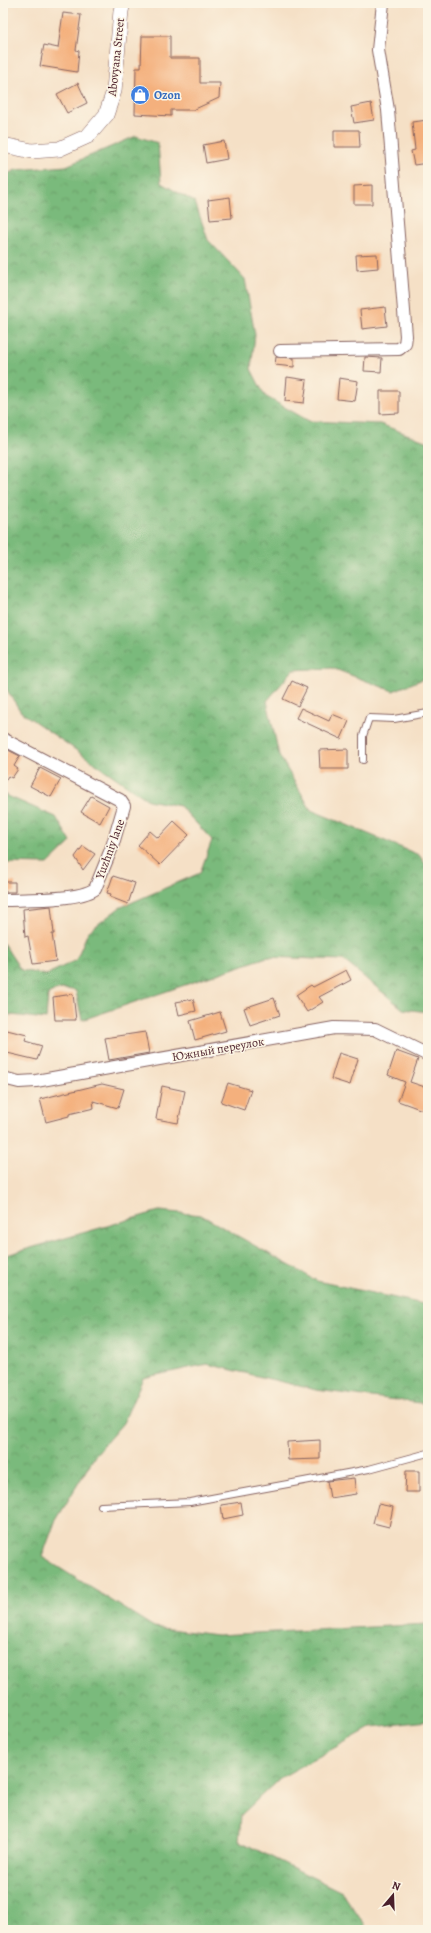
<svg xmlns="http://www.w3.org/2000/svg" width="431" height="1933" font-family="Alegreya,serif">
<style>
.forest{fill:url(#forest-crowns);stroke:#626c53}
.building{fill:#f4b07d}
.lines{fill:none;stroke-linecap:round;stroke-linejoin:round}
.service-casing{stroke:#866361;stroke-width:8}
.minor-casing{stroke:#866361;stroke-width:14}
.tertiary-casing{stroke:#866361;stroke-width:16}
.service{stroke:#fff;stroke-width:6}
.minor{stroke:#fff;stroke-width:12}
.tertiary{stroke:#fff;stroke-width:15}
.labels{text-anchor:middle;stroke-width:3;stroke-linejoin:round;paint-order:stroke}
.street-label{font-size:12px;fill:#4a1f2b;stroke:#fcf5e5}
.shop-label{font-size:12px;font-weight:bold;fill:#366cbe;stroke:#fcf5e5;text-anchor:start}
</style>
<defs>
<pattern id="forest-crowns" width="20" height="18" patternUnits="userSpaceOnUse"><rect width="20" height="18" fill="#7aba7b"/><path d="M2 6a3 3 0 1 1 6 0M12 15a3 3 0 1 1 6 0" fill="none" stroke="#669765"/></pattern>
</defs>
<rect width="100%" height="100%" fill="#fcf5e5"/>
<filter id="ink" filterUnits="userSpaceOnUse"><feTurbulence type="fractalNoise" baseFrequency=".025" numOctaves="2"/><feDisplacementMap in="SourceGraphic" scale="8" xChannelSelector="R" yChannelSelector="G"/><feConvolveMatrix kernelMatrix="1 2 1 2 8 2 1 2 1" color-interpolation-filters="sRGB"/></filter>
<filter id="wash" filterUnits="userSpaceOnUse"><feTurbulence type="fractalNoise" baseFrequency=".012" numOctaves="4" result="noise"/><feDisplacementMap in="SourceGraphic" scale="16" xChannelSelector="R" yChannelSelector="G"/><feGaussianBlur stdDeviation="0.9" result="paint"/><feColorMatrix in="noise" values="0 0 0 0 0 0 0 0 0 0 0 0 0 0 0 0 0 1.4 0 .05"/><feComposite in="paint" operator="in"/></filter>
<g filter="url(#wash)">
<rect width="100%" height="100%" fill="#f5e0c6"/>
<path class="forest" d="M136 136 158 143 161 183 195 202 208 240 245 279 255 335 251 369 265 396 309 421 380 424 428 442V677L393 691 332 668 293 670 267 701 279 755 311 810 419 855 428 868V1012L403 1009 343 960 267 957 82 1020 76 991C66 988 57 988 48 994L46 1019 3 1014V943L21 970 46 975 76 960 88 932 119 908 200 873 212 840 180 806 148 800 21 712 3 684V176L16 170 66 166Z
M3 794 56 817 71 842 48 864 3 863Z
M159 1211 201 1215 317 1281 428 1305V1404L316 1390 207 1364 143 1378 123 1423 96 1454 55 1522 42 1557 154 1627 217 1635 428 1624V1721L372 1727 280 1778 241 1815 239 1841 342 1892 368 1930H3V1256Z"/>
<g id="blocks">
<path class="building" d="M63 13 81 15 76 50 79 51 77 72 40 66 44 45 58 48Z
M142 36H170V58H200V83H220L219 98 193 110H171V116L135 114 136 68H141Z
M78 83 87 103 67 113 57 94Z
M371 103 374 120 354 123 351 107Z
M428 120V163L414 165 411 151 415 150 412 122Z
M334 130H359L360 147H334Z
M224 141 227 159 206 163 203 145Z
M372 185V204H354V186Z
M230 197 232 218 210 220 208 200Z
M377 254 378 268 357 270 356 255Z
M385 307 387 326 362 329 360 310Z
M276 357 294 358V367L275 365Z
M365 357 382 358 381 372 364 371Z
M287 377 307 380 304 403 285 401Z
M339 378 358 381 355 401 337 399Z
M380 391H399V413L380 414Z
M292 681 307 688 298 706 283 699Z
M301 708 329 721 332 714 349 721 341 739 296 718Z
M348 749V769H320L319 750Z
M8 750 20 756 14 766 18 769 12 778 8 776 3 784V758Z
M40 768 61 779 51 797 30 786Z
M91 796 109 806 100 823 81 812Z
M174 821 189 835 160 865 138 845 150 831 158 838Z
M83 846 95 854 83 870 75 857Z
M113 876 135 883 128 904 110 897 111 894 107 893Z
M3 882H15V892H3Z
M51 906 54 934H52L56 961 33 964 28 936 25 937 23 909Z
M346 970 351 980 319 997 323 1002 307 1012 296 995 311 985 313 987Z
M73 994 76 1020H55L53 997Z
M274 998 280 1015 250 1025 244 1008Z
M193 999 196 1011 179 1015 176 1002Z
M220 1012 226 1031 195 1040 190 1021Z
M3 1029 27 1035 25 1041 42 1046 37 1060 3 1052Z
M145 1032 149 1053 109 1060 105 1038Z
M396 1051 418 1059 410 1082 428 1088V1112L398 1101 405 1082 388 1075Z
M339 1053 358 1059 350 1085 331 1079Z
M228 1083 251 1090 244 1110 221 1102Z
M102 1084 124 1089 118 1108 93 1101 94 1108 69 1114V1116L46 1122 40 1099Z
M162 1086 185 1091 178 1123 156 1119Z
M320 1440V1459L288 1460 287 1442Z
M406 1471H419V1492H405Z
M354 1478 356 1494 330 1498 327 1481Z
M241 1502 243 1515 223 1519 221 1505Z
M378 1504 393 1507 389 1527 373 1523Z"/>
</g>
</g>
<g filter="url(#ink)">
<use href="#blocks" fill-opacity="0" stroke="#866361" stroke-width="1"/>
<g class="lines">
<g class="service-casing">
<path id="service" d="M363 760V736L369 718 394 719 428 713
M101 1506 190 1502 369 1469 428 1453"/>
</g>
<g class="minor-casing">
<path id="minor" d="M280 351 399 349 405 344 406 336 388 110 378 50 383 3
M3 739 120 800 124 806 112 847 95 889C77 901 26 899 3 900
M3 1078 19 1082 36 1081 334 1028 375 1029 428 1055"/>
</g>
<g class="tertiary-casing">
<path id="tertiary" d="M3 145 32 151 59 149 88 136 106 115 114 91 121 11 123 3"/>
</g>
<use href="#service" class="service"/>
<use href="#minor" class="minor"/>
<use href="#tertiary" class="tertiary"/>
</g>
</g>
<defs>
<g id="shop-disc" transform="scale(1)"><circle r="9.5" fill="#3f7fe0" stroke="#fcf5e5"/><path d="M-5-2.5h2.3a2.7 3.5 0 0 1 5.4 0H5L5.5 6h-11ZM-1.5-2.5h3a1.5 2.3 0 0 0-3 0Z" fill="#fff"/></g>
</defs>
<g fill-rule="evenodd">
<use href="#shop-disc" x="140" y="95"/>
</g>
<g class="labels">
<g class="street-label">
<text transform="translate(116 57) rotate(-84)" y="4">Abovyana Street</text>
<text transform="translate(110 849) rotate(-70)" y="4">Yuzhniy lane</text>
<text transform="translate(218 1049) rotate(-10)" y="4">Южный переулок</text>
</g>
<g class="shop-label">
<text x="154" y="99">Ozon</text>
</g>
</g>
<rect width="431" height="1933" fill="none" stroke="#fcf5e5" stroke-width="16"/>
<g transform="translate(393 1895) rotate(19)" stroke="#fcf5e5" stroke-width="3" paint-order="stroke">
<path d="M0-3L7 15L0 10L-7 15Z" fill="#4a1f2b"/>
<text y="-6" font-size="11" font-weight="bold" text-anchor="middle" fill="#4a1f2b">N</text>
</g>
</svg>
